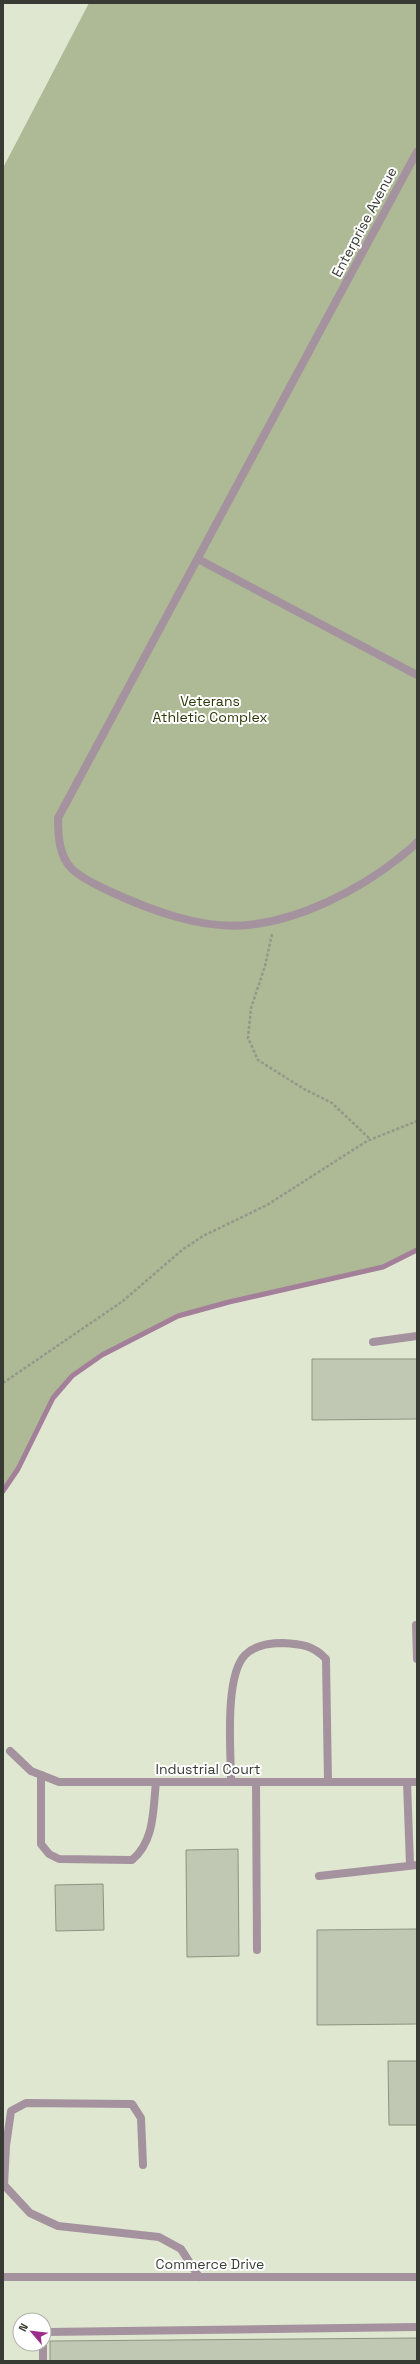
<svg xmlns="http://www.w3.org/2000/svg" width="420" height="2364" font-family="'Space Grotesk',sans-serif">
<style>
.green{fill:#aeb995}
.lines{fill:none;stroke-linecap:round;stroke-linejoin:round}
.stream{stroke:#a37f9a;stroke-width:5}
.building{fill:#c0c7b2;stroke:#8c937f}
.path{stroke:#939889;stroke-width:2.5;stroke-dasharray:3 2;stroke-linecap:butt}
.lane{stroke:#a4939f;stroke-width:8}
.street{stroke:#a4939f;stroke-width:8}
.labels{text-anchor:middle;stroke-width:4;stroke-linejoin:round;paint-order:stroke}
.street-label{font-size:14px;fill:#383b33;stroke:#fff}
.park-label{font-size:14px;fill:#2d3807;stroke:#fff}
</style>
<rect width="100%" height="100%" fill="#e0e7d1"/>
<path class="green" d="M89 3H417V1250L383 1267 229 1302 178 1316 102 1355 72 1376 53 1398 18 1469 3 1491V168Z"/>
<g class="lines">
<path class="stream" d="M3 1491 18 1469 53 1398 72 1376 102 1355 178 1316 229 1302 383 1267 417 1250"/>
</g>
<path class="building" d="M312 1359H417V1419L312 1420Z
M238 1849 239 1956 187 1957 186 1850Z
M103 1884 104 1930 56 1931 55 1885Z
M417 1929V2024L317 2025V1930Z
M388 2061H417V2125H389Z
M417 2338V2361H50V2341Z"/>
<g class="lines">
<path class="path" d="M272 934 265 966 251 1008 248 1038 258 1060 304 1089 332 1103 370 1139
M3 1383 123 1301 182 1250 203 1236 267 1205 367 1141 417 1121"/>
<path class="lane" d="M334 305 58 818C58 836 59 856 72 869 82 879 97 885 109 891 150 910 202 930 248 925 300 920 359 890 399 858 405 853 412 848 417 842
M198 559 417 675
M373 1342 417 1336
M416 1625 417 1659
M41 1775V1844L49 1854 59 1859 132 1860C155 1841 153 1809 156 1782
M231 1782C231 1752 224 1677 245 1655 255 1645 269 1643 282 1643 301 1644 313 1645 326 1659L328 1782
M256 1782 257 1950
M407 1782 410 1865
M319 1876 417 1865
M143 2165 141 2118 132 2104 26 2103 11 2111 6 2146 4 2185 30 2213 58 2226 159 2237 181 2249 199 2277
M44 2335 47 2332 417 2327
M43 2344V2361"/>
<path class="street" d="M334 305 417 152
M10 1751 31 1771 59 1782H417
M3 2277H417"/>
</g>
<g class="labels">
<g class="street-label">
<text transform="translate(364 222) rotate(-62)" y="5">Enterprise Avenue</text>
<text x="208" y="1774">Industrial Court</text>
<text x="210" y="2269">Commerce Drive</text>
</g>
<g class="park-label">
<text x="210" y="706">Veterans<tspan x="210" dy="16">Athletic Complex</tspan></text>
</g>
</g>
<rect width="420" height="2364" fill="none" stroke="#383b33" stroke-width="8"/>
<g transform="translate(32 2332) rotate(298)"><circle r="19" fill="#ffffff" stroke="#afb1ad"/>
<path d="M0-3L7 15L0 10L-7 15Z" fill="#9d2d8a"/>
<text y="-6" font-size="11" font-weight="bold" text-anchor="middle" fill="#383b33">N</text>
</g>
</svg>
